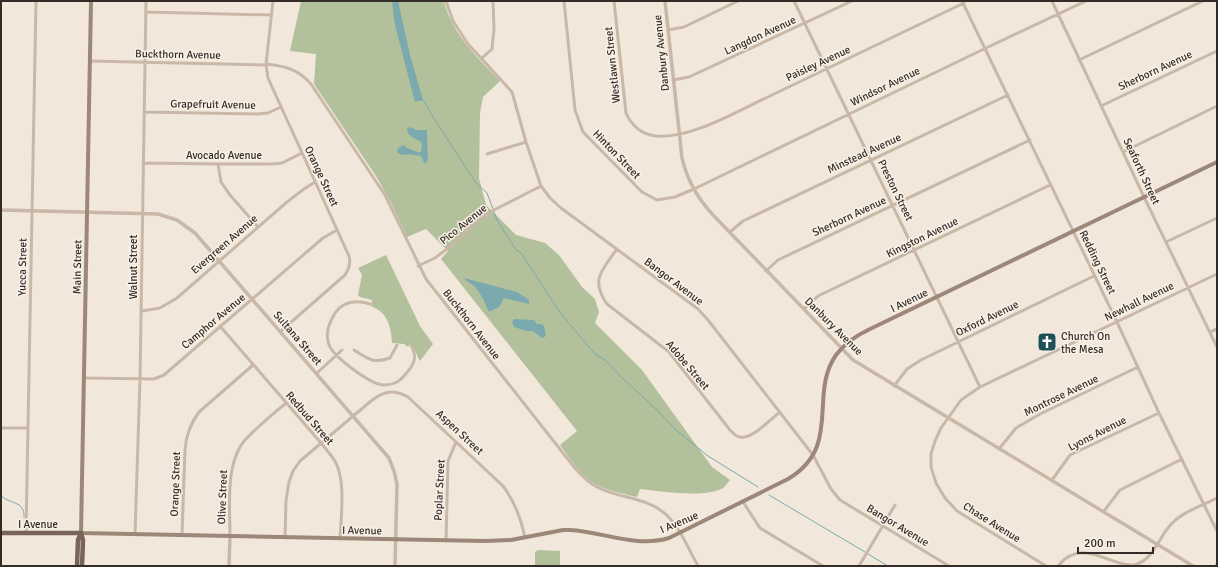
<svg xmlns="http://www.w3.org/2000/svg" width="1218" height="567" font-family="Signika,sans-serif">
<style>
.green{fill:#b2c09b}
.water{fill:#7aaaae}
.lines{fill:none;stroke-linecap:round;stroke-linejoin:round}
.stream{stroke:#7aaaae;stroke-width:1}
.minor{stroke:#c9b8a7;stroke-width:3}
.tertiary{stroke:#c9b8a7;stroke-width:3.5}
.secondary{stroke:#9d8778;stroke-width:4}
.primary{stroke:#786458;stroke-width:4.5}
.labels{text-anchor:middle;stroke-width:3;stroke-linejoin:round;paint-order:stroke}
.street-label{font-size:11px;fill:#362c27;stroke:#f9f1e7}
.poi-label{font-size:11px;fill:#362c27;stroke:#f9f1e7;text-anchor:start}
</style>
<rect width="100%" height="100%" fill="#f1e8db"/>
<path class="green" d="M301 1H444C452 34 477 57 500 81L483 97 480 113 479 178 486 205 516 235 545 243 559 255 582 287 595 299 599 312 595 323 642 370 712 467 730 480C727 483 725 488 721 489 702 498 660 491 640 489L637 497C625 494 612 492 601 487 583 480 571 460 560 445L577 431 441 259 448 251 426 229 407 237 390 201 376 176 314 84 316 54 290 51Z
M386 255 420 326 433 344 420 361C416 355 416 349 410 344L408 347 404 344 392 343C391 326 388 313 371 306L372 300 360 297 358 295 362 275 358 268Z
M538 550 560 551V566H535V552Z"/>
<path class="water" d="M392 1H398L410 55 423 100 415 102 395 25Z
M410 127 416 130H427V131L428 161 426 163H424L421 156C414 155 408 154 401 155L397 152 398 148 404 145 407 148C412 149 416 153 421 152L422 146 421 142C416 138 407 137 407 129Z
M464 278 517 292 529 300V304L504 298 499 307 489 312C485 303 481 293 474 286 471 283 467 282 464 278Z
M514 319 534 320 537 324H541L544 326 546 336 542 338 533 331H526L514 327 512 322Z"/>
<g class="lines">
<path class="stream" d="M423 100 428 107 431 114 476 183 487 193 493 209
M494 212 497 220 516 250 521 253 561 314 595 354 605 360 621 377 656 409 677 431 708 456 758 487
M1 495C6 503 20 501 23 510 24 512 24 515 24 517
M769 495 865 552
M868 554 888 566"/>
<path class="minor" d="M273 1 266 64 268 78 349 256C351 263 349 269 345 275L281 331
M446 1 453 21 468 44 512 92 526 142 541 186 550 198 561 208 698 309 708 320 813 455 831 489 840 500 949 566
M564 1 575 110 583 132 642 192 657 200 675 197 694 189 986 48 1086 1
M614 1 626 113C631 125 642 135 656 136 692 139 739 110 772 95 836 65 900 34 964 3
M794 1 980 387
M962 1 1117 322 1159 413 1217 531
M1052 1 1144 197 1217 347
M146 12 271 15
M668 30 684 27 738 1
M481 59 492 49 494 29 493 1
M1079 60 1203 1
M90 61 266 65
M266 64C285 66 298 69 311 84L385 195 426 279 574 467C580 474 587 482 597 487 617 498 644 497 663 512 678 523 689 550 698 566
M673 80 689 77 852 1
M1101 106 1217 51
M144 112 257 114 268 113 281 107
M1123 152 1217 106
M487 154 526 142
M143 163 218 164H272L282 163 302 153
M218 164 221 182 230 195 258 227
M730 232 743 221 1008 95
M1166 242 1217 218
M617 249C602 270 590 280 607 304L669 352 730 430C733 433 736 437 740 437 751 440 771 419 780 412
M418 266 435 258 456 242 475 223 494 210 541 186
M766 271 778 260 1030 140
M370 304C357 300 344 300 335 313 329 323 324 336 330 347 337 359 371 385 384 385 397 385 402 379 409 370 416 361 416 354 411 345
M804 309 818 296 1050 185
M142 311 160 308 177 298 287 202 304 189 315 182
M220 326 321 443C326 449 331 455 335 461 346 481 341 516 340 539
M1210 332 1217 329
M354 350C368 359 373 364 390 358L397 345
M317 373 342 350
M84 378 154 379 164 375 323 238 337 230
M894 386 907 369 921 360 1094 276
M1 428H28
M999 449 1016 428 1040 414 1138 367
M1052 480 1070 455 1159 413
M743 502 760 528 823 566
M1104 511 1120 490 1182 459
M26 533 36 1
M135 534 140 379 146 1
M182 535 185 450C186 435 190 424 199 412L253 365
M230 537C230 508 225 463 245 440 257 427 272 415 286 403
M285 538 286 500 289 482 293 471 300 461 371 401C384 391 393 389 408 397L503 486C515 502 521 518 525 538
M446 541 448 461 456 442
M859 566 895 505
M1046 566 957 511 945 498 936 483 931 467V454L935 441 941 428 961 400 980 387 1217 274
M1058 566C1082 536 1110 567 1134 565 1152 561 1158 540 1168 528 1180 512 1200 507 1217 498
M1216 566 1217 564"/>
<path class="tertiary" d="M665 1 682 158C687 180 698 199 714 216L853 360 1193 566
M1 210 158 214 177 220 195 233 389 458 394 471 397 484 395 566
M229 566 230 537"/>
<path class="secondary" d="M91 1 81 533 485 541 511 540 563 530H570C604 532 636 548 669 538L788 479C843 446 808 395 836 355 845 343 857 335 870 329L1217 162"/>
<path class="primary" d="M1 533H81
M81 533 83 540 82 566
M77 566 78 540 81 533"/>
</g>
<defs>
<g id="church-square" transform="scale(1)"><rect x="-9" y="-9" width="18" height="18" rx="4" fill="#1d5157" stroke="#f9f1e7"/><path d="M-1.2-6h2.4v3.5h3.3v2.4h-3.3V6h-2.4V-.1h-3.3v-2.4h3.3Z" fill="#fff"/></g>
</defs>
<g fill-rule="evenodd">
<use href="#church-square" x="1047" y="342"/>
</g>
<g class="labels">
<g class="street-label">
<text transform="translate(760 35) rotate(-25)" y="4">Langdon Avenue</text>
<text transform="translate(661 53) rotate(-96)" y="4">Danbury Avenue</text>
<text transform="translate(178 54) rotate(1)" y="4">Buckthorn Avenue</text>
<text transform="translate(818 63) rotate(-25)" y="4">Paisley Avenue</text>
<text transform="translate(612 65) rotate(-96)" y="4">Westlawn Street</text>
<text transform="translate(1155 70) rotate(-25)" y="4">Sherborn Avenue</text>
<text transform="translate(885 86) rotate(-26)" y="4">Windsor Avenue</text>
<text transform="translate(213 104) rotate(1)" y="4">Grapefruit Avenue</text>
<text transform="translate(864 153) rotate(-25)" y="4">Minstead Avenue</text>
<text transform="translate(617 154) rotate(46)" y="4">Hinton Street</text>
<text x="224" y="159">Avocado Avenue</text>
<text transform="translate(1142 171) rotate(65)" y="4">Seaforth Street</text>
<text transform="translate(322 176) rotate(65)" y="4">Orange Street</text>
<text transform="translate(896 190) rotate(64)" y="4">Preston Street</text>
<text transform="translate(849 216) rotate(-25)" y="4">Sherborn Avenue</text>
<text transform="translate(463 224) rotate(-39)" y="4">Pico Avenue</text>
<text transform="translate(922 237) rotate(-26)" y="4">Kingston Avenue</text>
<text transform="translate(224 244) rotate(-41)" y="4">Evergreen Avenue</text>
<text transform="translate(1098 262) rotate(64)" y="4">Redding Street</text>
<text transform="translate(22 267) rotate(-89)" y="4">Yucca Street</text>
<text transform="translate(77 267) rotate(-89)" y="4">Main Street</text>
<text transform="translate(133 267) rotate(-90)" y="4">Walnut Street</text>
<text transform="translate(674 281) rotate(37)" y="4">Bangor Avenue</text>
<text transform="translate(909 300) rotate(-26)" y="4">I Avenue</text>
<text transform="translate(1139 301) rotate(-26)" y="4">Newhall Avenue</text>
<text transform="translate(987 318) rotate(-26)" y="4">Oxford Avenue</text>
<text transform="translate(213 321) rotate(-40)" y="4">Camphor Avenue</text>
<text transform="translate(472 324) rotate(52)" y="4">Buckthorn Avenue</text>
<text transform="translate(834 326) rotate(45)" y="4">Danbury Avenue</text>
<text transform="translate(298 338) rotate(49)" y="4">Sultana Street</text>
<text transform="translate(688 365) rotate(50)" y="4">Adobe Street</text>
<text transform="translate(1061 395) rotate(-26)" y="4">Montrose Avenue</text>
<text transform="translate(310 418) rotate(49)" y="4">Redbud Street</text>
<text transform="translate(460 432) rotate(43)" y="4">Aspen Street</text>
<text transform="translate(1097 433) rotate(-27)" y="4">Lyons Avenue</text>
<text transform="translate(175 484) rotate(-88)" y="4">Orange Street</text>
<text transform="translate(439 490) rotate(-87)" y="4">Poplar Street</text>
<text transform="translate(222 497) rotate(-88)" y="4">Olive Street</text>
<text transform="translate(679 522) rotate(-23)" y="4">I Avenue</text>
<text transform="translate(992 522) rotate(32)" y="4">Chase Avenue</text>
<text x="38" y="528">I Avenue</text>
<text transform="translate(898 525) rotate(31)" y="4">Bangor Avenue</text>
<text transform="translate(362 530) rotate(1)" y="4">I Avenue</text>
</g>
<g class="poi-label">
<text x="1061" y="340">Church On<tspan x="1061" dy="13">the Mesa</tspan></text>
</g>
</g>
<rect width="1218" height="567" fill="none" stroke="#362c27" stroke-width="4"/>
<path d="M1078 547v6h75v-6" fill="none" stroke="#362c27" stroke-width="2"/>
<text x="1084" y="547" font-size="12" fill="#362c27" stroke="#f9f1e7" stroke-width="3" paint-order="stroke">200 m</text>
</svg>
